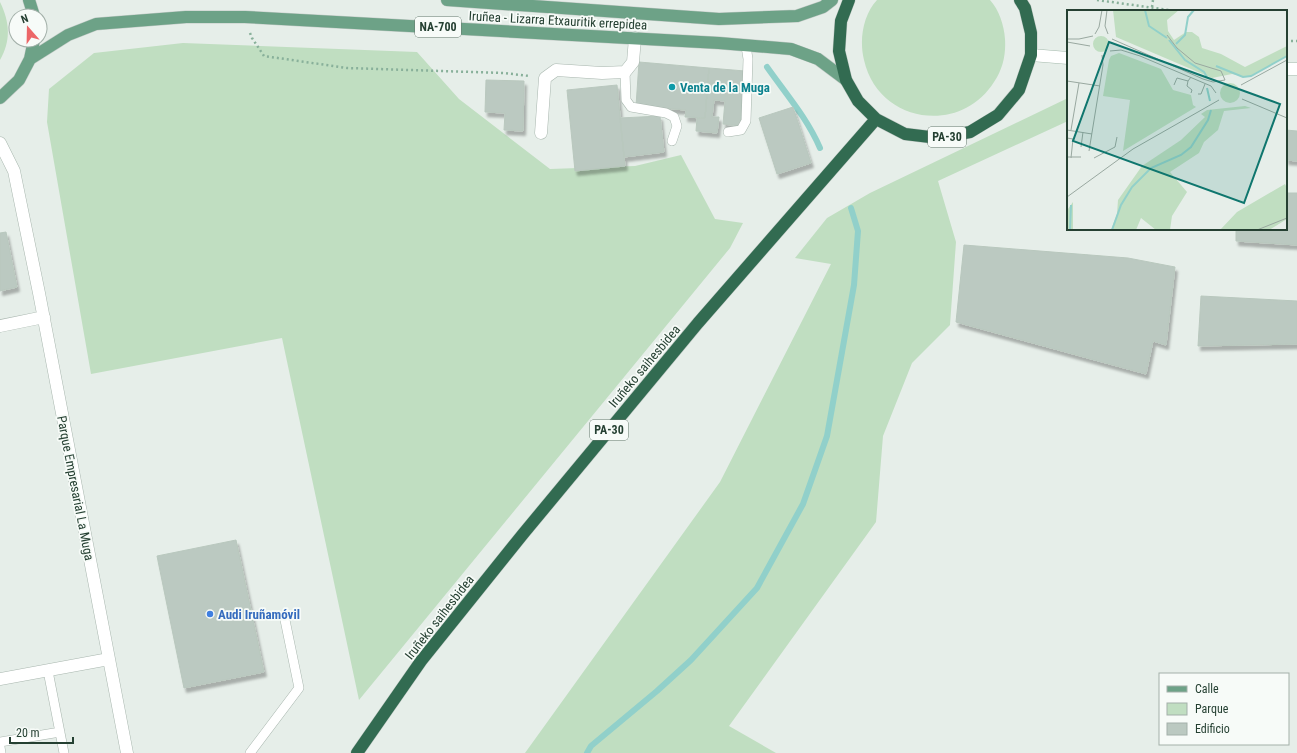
<svg xmlns="http://www.w3.org/2000/svg" width="1297" height="753" font-family="'Roboto Condensed',sans-serif">
<style>
.green{fill:#c0dec1}
.lines{fill:none;stroke-linecap:round;stroke-linejoin:round}
.stream{stroke:#91d0ca;stroke-width:6}
.building{fill:#bbc9c1;stroke:#b9c8be;filter:url(#shadow)}
.lane-casing{stroke:#a8b6ae;stroke-width:10}
.street-casing{stroke:#a8b6ae;stroke-width:13}
.secondary-casing{stroke:#a5baad;stroke-width:13}
.primary-casing{stroke:#c2cac6;stroke-width:13}
.highway-casing{stroke:#c2cac6;stroke-width:13}
.path{stroke:#88b09a;stroke-width:2.5;stroke-dasharray:2 3;stroke-linecap:butt}
.lane{stroke:#fff;stroke-width:9}
.street{stroke:#fff;stroke-width:12}
.secondary{stroke:#fff;stroke-width:12}
.primary{stroke:#6da287;stroke-width:12}
.highway{stroke:#326b51;stroke-width:12}
.culture-dot{fill:#0f9aa8;stroke:#f7fbf8;stroke-width:1.5}
.shop-dot{fill:#3f7fe0;stroke:#f7fbf8;stroke-width:1.5}
.labels{text-anchor:middle;stroke-width:3.5;stroke-linejoin:round;paint-order:stroke}
.shield{fill:#f7fbf8;stroke:#64786d;stroke-width:1}
.shield-label{font-size:12px;font-weight:bold;fill:#254032}
.street-label{font-size:13px;fill:#254032;stroke:#f7fbf8}
.culture-label{font-size:13px;font-weight:bold;fill:#0d838f;stroke:#f7fbf8;text-anchor:start}
.shop-label{font-size:13px;font-weight:bold;fill:#366cbe;stroke:#f7fbf8;text-anchor:start}
.inset-river{fill:none;stroke:#91d0ca;stroke-width:2}
.inset-road{fill:none;stroke:#99a8a0;stroke-width:1}
.view{fill:#0f766e;fill-opacity:0.15;stroke:#0f766e;stroke-width:2}
.inset-edge{fill:none;stroke:#254032;stroke-width:2}
</style>
<defs>
<filter id="shadow"><feDropShadow dx="2.5" dy="4.5" stdDeviation="1" flood-color="#0004"/></filter>
</defs>
<rect width="100%" height="100%" fill="#e6eee9"/>
<path class="green" d="M877 0H990C999 10 1004 25 1005 39 1006 54 1003 69 994 82 960 136 878 123 864 60 859 40 863 15 877 0Z
M0 2C10 22 11 41 0 60Z
M183 43 417 52 459 99 550 169 635 166 681 155 715 219 743 223 730 248 359 700 282 338 91 374 47 122 49 89 94 53Z
M1068 98V121L938 181 956 242 950 325 912 363 883 436 876 522 729 726 776 753H525L720 482 831 264 795 258 827 218 870 193Z"/>
<g class="lines">
<path class="stream" d="M767 67C786 94 807 118 820 148
M587 753 591 746 657 691 691 660 757 588 803 504 827 436 854 285 858 231 851 208"/>
</g>
<path class="building" d="M639 62 709 68 705 118 685 117 686 110 636 106Z
M709 68 745 71 740 126 723 124 725 101 714 100 712 117H719L717 133 696 131 697 118H705Z
M486 80 524 81 523 131 504 130 505 113 485 112Z
M617 85 625 166 575 171 567 90Z
M793 107 811 163 777 174 759 118Z
M660 116 664 152 624 157 620 118Z
M1286 130 1297 131V161L1286 160Z
M1286 193H1297V245L1236 241V229H1286Z
M6 232 17 287 0 291V233Z
M964 245 1128 258 1175 267 1166 345 1153 341 1146 374 956 322Z
M1201 296 1297 301V344L1198 346Z
M236 540 264 672 184 688 157 556Z"/>
<g class="lines">
<g class="lane-casing">
<path id="lane" d="M625 72 626 100 631 107 666 113 674 117 677 126 672 141
M728 132 741 130 746 121 748 59 746 46
M48 671 64 753
M0 742 60 732
M0 747 1 753
M250 753 299 688 285 620"/>
</g>
<g class="street-casing">
<path id="street" d="M541 133 545 78 556 70 602 73 625 72 633 62 635 38
M0 143 14 171 39 293 127 753
M0 326 44 317
M0 679 109 659"/>
</g>
<g class="secondary-casing">
<path id="secondary" d="M1031 55 1068 58
M1286 69H1297"/>
</g>
<g class="primary-casing">
<path id="primary" d="M29 0 34 16
M447 0 719 19 797 16 823 7 832 0
M30 59 68 35 96 24 186 17H245L719 43 791 49 818 59 846 80
M0 98 19 80 30 59 34 40"/>
</g>
<g class="highway-casing">
<path id="highway" d="M849 0 841 21 839 51 846 80 858 101 876 119 905 134 938 138 970 132 998 115 1019 90 1031 55V33L1025 8 1020 0
M357 753 421 661 523 534 698 323 876 119"/>
</g>
<path class="path" d="M1097 0 1176 11
M1152 7 1153 0
M250 33 252 38 264 56 347 68 504 73 529 76
M1286 41H1297"/>
<use href="#lane" class="lane"/>
<use href="#street" class="street"/>
<use href="#secondary" class="secondary"/>
<use href="#primary" class="primary"/>
<use href="#highway" class="highway"/>
</g>
<circle class="culture-dot" cx="672" cy="87" r="4"/>
<circle class="shop-dot" cx="210" cy="614" r="4"/>
<g class="labels">
<g class="shield">
<rect x="415" y="17" width="46" height="20" rx="3"/>
<rect x="928" y="127" width="38" height="20" rx="3"/>
<rect x="590" y="420" width="38" height="20" rx="3"/>
</g>
<g class="shield-label">
<text x="438" y="31">NA-700</text>
<text x="947" y="141">PA-30</text>
<text x="609" y="434">PA-30</text>
</g>
<g class="street-label">
<text transform="translate(558 20) rotate(3)" y="5">Iruñea - Lizarra Etxauritik errepidea</text>
<text transform="translate(644 366) rotate(-50)" y="5">Iruñeko saihesbidea</text>
<text transform="translate(76 488) rotate(79)" y="5">Parque Empresarial La Muga</text>
<text transform="translate(439 617) rotate(-52)" y="5">Iruñeko saihesbidea</text>
</g>
<g class="culture-label">
<text x="680" y="92">Venta de la Muga</text>
</g>
<g class="shop-label">
<text x="218" y="619">Audi Iruñamóvil</text>
</g>
</g>
<g transform="translate(1067 10)">
<rect width="220" height="220" fill="#e6eee9"/>
<path d="M46 0H112L100 10 101 21 107 30 119 22H125L132 27 135 38 154 44 178 57 220 36V46L181 67 165 64 145 68 49 27ZM26 34a8 8 0 1 1 16 0a8 8 0 1 1-16 0ZM52 43 94 59 106 80 124 85 126 95 129 97 56 141 63 90 36 86 42 50 44 46ZM153 83a10 10 0 1 1 20 0a10 10 0 1 1-20 0ZM178 96 184 98 157 101 151 120 137 132 132 143 103 162 120 182 105 206 103 220H89L74 208 69 220H44L50 204 51 190 75 156 114 130 138 107 134 104 140 100ZM218 174 220 178V209L202 220H153L170 202ZM6 192V220H0L1 199Z" fill="#c0dec1"/>
<path class="inset-river" d="M78 0 82 16 100 28M102 30 118 50 137 62 140 67M109 34 118 25 121 7 127 0M149 56 176 67 184 66 220 46M140 78 143 91M3 220 4 195M45 220 54 195 65 177 84 158 114 145 124 137 141 110 144 100"/>
<path class="inset-road" d="M40 0 38 16 41 24M28 24 32 17 35 0M100 25 110 38 128 53 154 61 158 70M0 29H12L26 26M45 29 136 69 146 72 158 70M0 32 23 36M43 41 54 40 73 46 144 76 149 83M0 71 33 76M121 71 120 76 125 80 124 83M107 75 110 68 121 71 124 67M174 75 220 50M131 84H134L138 74M175 89 220 108M0 120 25 124M4 120 12 73M0 128 6 129 4 148M14 137 16 122M22 141 36 55 35 45M0 147H14M27 148 48 137 50 127M0 187 66 139 152 90M190 220 220 208"/>
<path class="view" d="M42 32 213 94 177 193 6 131Z"/>
<rect width="220" height="220" class="inset-edge"/>
</g>
<rect x="1159" y="673" width="130" height="72" fill="#f7fbf8" stroke="#a3b0a9"/>
<rect x="1167" y="686" width="20" height="6" fill="#6da287" stroke="#a3b0a9"/>
<text x="1195" y="693" font-size="12" fill="#254032">Calle</text>
<rect x="1167" y="703" width="20" height="12" fill="#c0dec1" stroke="#a3b0a9"/>
<text x="1195" y="713" font-size="12" fill="#254032">Parque</text>
<rect x="1167" y="723" width="20" height="12" fill="#bbc9c1" stroke="#a3b0a9"/>
<text x="1195" y="733" font-size="12" fill="#254032">Edificio</text>
<g transform="translate(28 28) rotate(340)"><circle r="19" fill="#f7fbf8" stroke="#a3b0a9"/>
<path d="M0-3L7 15L0 10L-7 15Z" fill="#ec6667"/>
<text y="-6" font-size="11" font-weight="bold" text-anchor="middle" fill="#254032">N</text>
</g>
<path d="M10 737v6h63v-6" fill="none" stroke="#254032" stroke-width="2"/>
<text x="16" y="737" font-size="12" fill="#254032" stroke="#f7fbf8" stroke-width="3" paint-order="stroke">20 m</text>
</svg>
